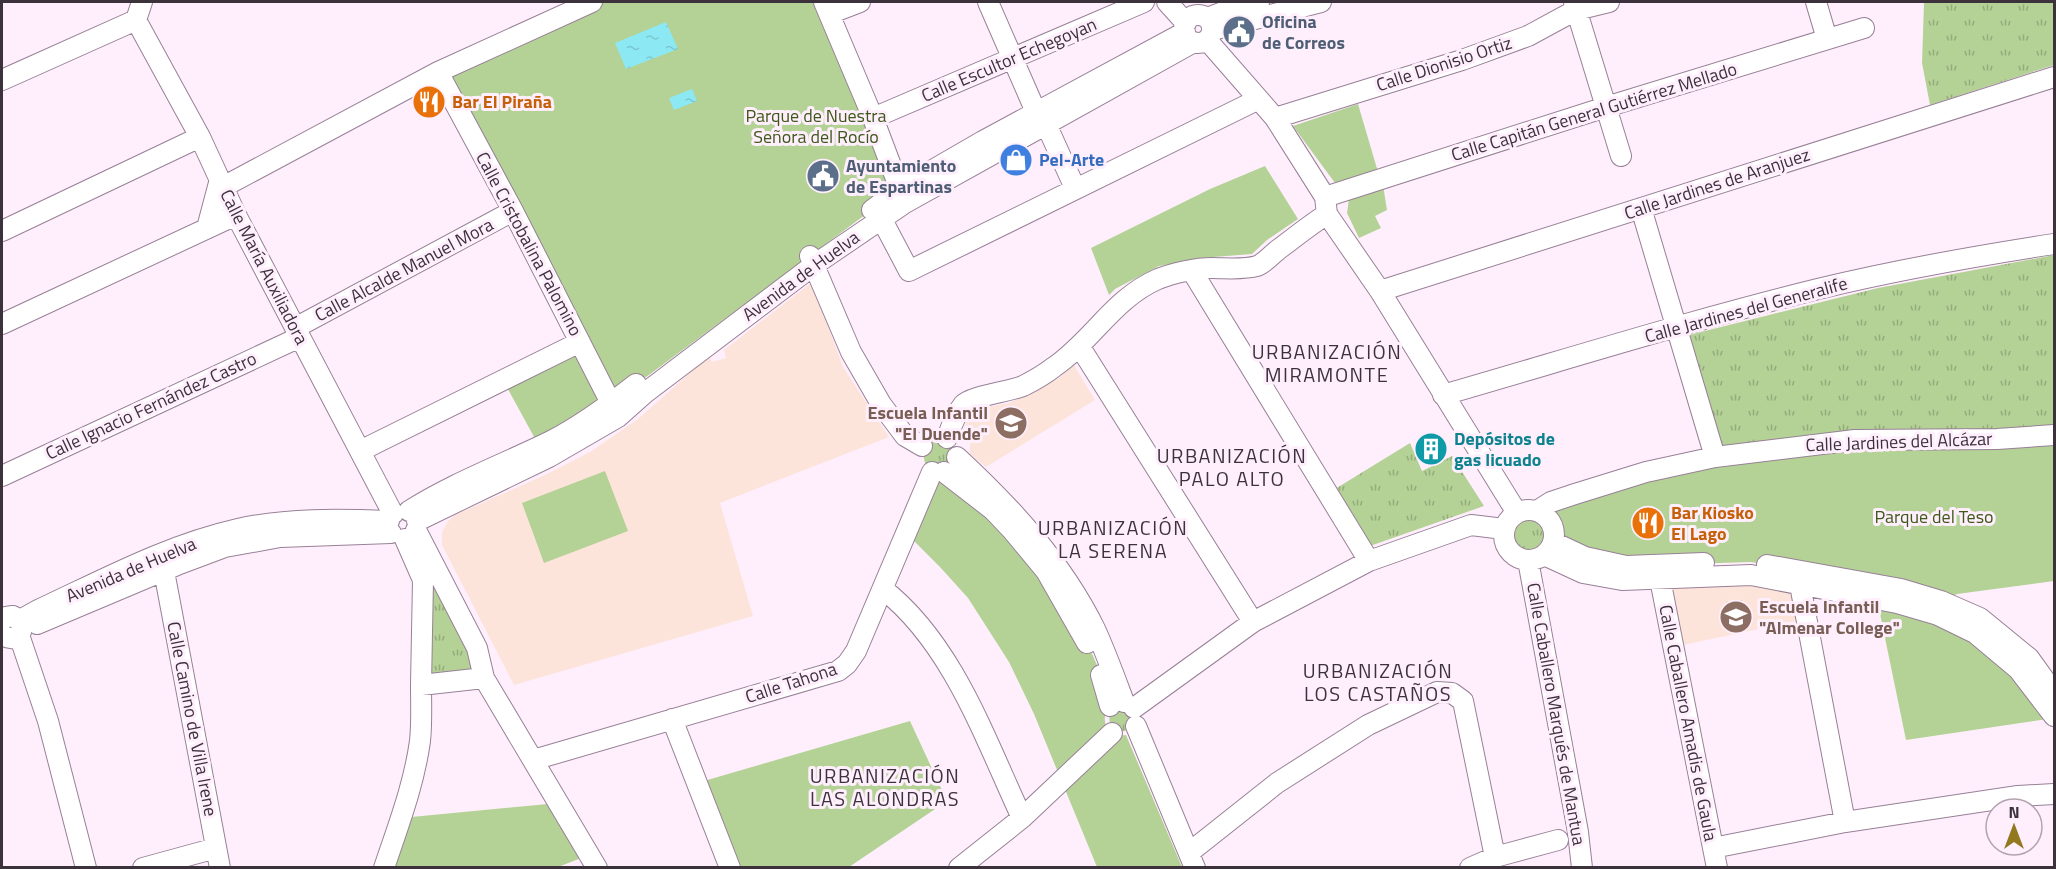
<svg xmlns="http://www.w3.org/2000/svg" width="2056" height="869" font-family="'Titillium Web',sans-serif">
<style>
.education{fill:#fde4db}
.grass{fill:url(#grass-tufts)}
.green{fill:#b4d296}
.water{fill:url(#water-ripples)}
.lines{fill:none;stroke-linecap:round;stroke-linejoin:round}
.minor-casing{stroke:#988097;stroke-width:22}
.minor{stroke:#fff;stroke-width:20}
.labels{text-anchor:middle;stroke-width:6;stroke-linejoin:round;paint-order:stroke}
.service-label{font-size:18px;font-weight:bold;fill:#4e5e75;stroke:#ffeffd;text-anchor:start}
.street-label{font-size:18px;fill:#3c323c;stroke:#ffeffd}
.food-label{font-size:18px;font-weight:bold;fill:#c56008;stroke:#ffeffd;text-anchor:start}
.park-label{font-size:18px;fill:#3d5818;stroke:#ffeffd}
.shop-label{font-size:18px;font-weight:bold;fill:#366cbe;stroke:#ffeffd;text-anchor:start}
.education-label{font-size:18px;font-weight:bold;fill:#785e54;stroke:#ffeffd;text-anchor:end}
.culture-label{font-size:18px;font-weight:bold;fill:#0d838f;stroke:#ffeffd;text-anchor:start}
.neighbourhood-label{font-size:20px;letter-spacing:1.5px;fill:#3c323c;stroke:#ffeffd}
</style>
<defs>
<pattern id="grass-tufts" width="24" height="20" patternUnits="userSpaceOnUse" patternTransform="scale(1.5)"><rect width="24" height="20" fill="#b4d296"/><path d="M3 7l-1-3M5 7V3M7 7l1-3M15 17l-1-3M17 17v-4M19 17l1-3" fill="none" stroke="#94ab7c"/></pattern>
<pattern id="water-ripples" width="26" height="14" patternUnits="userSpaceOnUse" patternTransform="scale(1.5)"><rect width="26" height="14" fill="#8ce8f3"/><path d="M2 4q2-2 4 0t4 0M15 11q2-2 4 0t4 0" fill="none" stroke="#7ac7d1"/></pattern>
</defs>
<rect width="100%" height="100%" fill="#ffeffd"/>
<path class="education" d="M812 282 843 367 889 437 720 503 753 616 514 685 442 545V533L447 522 455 515 545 475 590 452 638 419 709 356 712 362 726 358 724 350Z
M1074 365 1095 400 986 467 970 454V441L963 431 969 415 975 409 1009 403 1032 392 1059 378Z
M1732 582 1791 588 1796 621 1683 645 1670 586Z"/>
<path class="grass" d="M1924 2H2054V65L1930 105 1922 63Z
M2054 255V428L1721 449 1689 335 1878 288Z
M935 440C950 440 956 452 950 465L928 467 925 463 923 454 930 442Z
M1410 443 1422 471 1452 456 1484 506 1370 546 1335 489Z
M1509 535a20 20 0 1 1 40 0a20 20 0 1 1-40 0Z
M412 536 484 678 421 685 423 580Z
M1123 706 1134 718 1128 730 1120 732 1110 726 1109 714Z"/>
<path class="green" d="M592 2H824L900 189 634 386 539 446 503 380 580 342 438 72Z
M1358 104 1378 172 1335 183 1293 126Z
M1265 166 1298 219 1267 240 1252 254 1201 258 1159 266 1115 289 1109 295 1091 248 1210 189Z
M1383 185 1387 210 1375 216 1381 228 1359 238 1347 213 1349 199Z
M2054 435V581L1957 594 1941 601 1901 589 1751 562 1626 566 1553 542C1554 531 1552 525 1545 516L1551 502 1715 457Z
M605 471 628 531 544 563 522 503Z
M932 472 993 510 1085 638 1100 672 1107 710C1100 724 1110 737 1126 735L1182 867H1097L1034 714 1009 662 968 598 940 567 906 533Z
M1877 599 1975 633 2054 718 1906 740Z
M1742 600V623L1727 626 1726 602Z
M910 721 947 801 849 867H730L697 783Z
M558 803 589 855 558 867 384 868 401 818Z"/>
<path class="water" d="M666 22 678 49 626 69 615 43Z
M692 89 697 101 674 110 669 98Z"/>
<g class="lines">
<g class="minor-casing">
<path id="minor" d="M824 2 873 118 904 200
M988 2 1036 112 1046 124 1075 188
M1167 2 1186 23
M1574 2 1621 156
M1816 2 1827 39
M829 14 860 2
M1184 29a14 14 0 1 1 28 0a14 14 0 1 1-28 0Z
M1207 18 1231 9 1259 2
M136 20 200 137 236 215 393 514
M136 20 142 2
M1212 30 1321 2
M1207 40 1275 118 1325 197 1327 214 1380 291 1517 513
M438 72 513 211 616 413
M2 80 136 20
M873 118 1144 2
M1275 118 1462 60 1528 36 1576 10 1609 2
M223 187 438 72 592 2
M1325 197 1606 107 1864 28
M1641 208 1715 457
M872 210 900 189 983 141 1185 32
M881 218 909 271 1257 100
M207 228 220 179
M2 231 200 137
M810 256 851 352 881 404 905 436 922 446
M1192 271 1369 561
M1380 291 2054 77
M2 324 236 215
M295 328 513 211
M1080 347 1253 622
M1443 395C1568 359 1692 320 1818 289 1896 270 1976 256 2054 244
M947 438C951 427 955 415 963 405 971 396 1008 392 1023 386 1033 381 1045 374 1054 367 1092 341 1114 298 1158 279 1173 273 1196 268 1212 268 1226 268 1243 270 1257 266 1265 263 1272 254 1279 249 1295 237 1310 225 1327 214
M360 451 580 342
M957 457C1011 507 1062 562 1095 629 1106 653 1115 678 1124 702
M944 472 993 510 1012 530 1046 571 1087 643
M2 476 300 337
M1504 535a25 25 0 1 1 50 0a25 25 0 1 1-50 0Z
M409 511C453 483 504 464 551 441 581 426 609 405 636 384
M1537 511 1551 502 1575 494 1646 472 1715 457 1855 440 1997 439 2054 435
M417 521 549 457 618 417 645 393 814 265 905 203 1194 42
M405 539 423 580 421 685 484 678 477 648 416 530
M1553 542 1585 557 1626 566 1704 563
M1544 555 1583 573 1622 580 1751 575 1897 603 1938 615 1975 633 2018 669 2054 716
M1528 560 1578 832 1582 868
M1767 565 1901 589 1941 601 1980 618 2029 658 2054 693
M164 571 220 868
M1660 579 1717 868
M1800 585 1845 822
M883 589C953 644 985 739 1022 818
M2 620 6 617 13 616C32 626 16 647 2 634
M20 620 38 610C103 580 167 545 238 529 286 518 339 519 389 521
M37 624 177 565 225 547 280 537 391 533
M19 635 48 721 86 868
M1101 675 1110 706
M484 678 597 868
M1134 708 1253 622 1369 561 1471 525 1504 529
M672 719 730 868
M1136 726 1195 868
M533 760 838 671 847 664 856 651 932 472
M1713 848 1845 822 2018 796 2054 794
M1190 852 1277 783 1368 725 1437 692 1452 693 1463 701 1495 857
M143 868 216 848
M384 868C398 826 414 785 420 741 422 723 421 703 421 685
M959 868 1022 818 1112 733
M1470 868 1495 857 1558 840"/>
</g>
<use href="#minor" class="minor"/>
</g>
<defs>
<g id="civic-disc" transform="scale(1.725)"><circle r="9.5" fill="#5c6f8a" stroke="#ffeffd"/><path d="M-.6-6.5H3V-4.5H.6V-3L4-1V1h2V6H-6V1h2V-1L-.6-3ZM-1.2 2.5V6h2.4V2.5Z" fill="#fff"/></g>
<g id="restaurant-disc" transform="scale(1.725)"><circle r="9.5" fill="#e8710a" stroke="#ffeffd"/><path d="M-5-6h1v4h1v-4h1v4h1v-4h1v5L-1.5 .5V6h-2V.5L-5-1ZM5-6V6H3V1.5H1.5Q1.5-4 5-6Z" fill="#fff"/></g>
<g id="shop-disc" transform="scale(1.725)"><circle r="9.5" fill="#3f7fe0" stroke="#ffeffd"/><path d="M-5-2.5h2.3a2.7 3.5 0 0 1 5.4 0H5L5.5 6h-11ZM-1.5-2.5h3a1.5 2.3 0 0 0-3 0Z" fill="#fff"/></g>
<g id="school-disc" transform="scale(1.725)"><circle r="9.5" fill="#8d6e63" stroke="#ffeffd"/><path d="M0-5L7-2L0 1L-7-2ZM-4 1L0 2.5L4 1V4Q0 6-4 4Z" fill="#fff"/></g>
<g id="building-disc" transform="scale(1.725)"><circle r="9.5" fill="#0f9aa8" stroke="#ffeffd"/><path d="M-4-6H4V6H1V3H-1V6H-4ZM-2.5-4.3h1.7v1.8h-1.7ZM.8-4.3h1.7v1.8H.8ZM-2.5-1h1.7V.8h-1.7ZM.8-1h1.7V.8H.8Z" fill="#fff"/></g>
</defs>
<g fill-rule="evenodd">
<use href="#civic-disc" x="1239" y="32"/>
<use href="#restaurant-disc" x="429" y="102"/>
<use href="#shop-disc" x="1016" y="160"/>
<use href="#civic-disc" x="823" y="176"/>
<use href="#school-disc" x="1011" y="423"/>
<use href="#building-disc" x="1431" y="449"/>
<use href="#restaurant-disc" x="1648" y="523"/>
<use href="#school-disc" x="1736" y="617"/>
</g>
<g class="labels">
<g class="service-label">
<text x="1262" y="28">Oficina<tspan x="1262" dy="21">de Correos</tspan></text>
<text x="846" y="172">Ayuntamiento<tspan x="846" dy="21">de Espartinas</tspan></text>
</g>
<g class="street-label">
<text transform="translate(1009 60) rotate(-23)" y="6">Calle Escultor Echegoyan</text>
<text transform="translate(1444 64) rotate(-18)" y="6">Calle Dionisio Ortiz</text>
<text transform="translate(1594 112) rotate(-17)" y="6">Calle Capitán General Gutiérrez Mellado</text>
<text transform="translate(1717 184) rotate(-18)" y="6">Calle Jardines de Aranjuez</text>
<text transform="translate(529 244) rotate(62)" y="6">Calle Cristobalina Palomino</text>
<text transform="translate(264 267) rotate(63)" y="6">Calle María Auxiliadora</text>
<text transform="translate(404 270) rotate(-28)" y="6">Calle Alcalde Manuel Mora</text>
<text transform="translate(801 276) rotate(-36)" y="6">Avenida de Huelva</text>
<text transform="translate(1746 310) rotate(-15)" y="6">Calle Jardines del Generalife</text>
<text transform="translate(151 406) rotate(-25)" y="6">Calle Ignacio Fernández Castro</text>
<text transform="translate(1899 442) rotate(-2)" y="6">Calle Jardines del Alcázar</text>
<text transform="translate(131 570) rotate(-23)" y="6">Avenida de Huelva</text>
<text transform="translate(791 683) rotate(-18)" y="6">Calle Tahona</text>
<text transform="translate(1556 714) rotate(80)" y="6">Calle Caballero Marqués de Mantua</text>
<text transform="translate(192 719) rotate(79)" y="6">Calle Camino de Villa Irene</text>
<text transform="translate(1688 723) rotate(79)" y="6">Calle Caballero Amadis de Gaula</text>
</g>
<g class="food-label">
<text x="452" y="108">Bar El Piraña</text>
<text x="1671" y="519">Bar Kiosko<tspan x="1671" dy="21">El Lago</tspan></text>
</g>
<g class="park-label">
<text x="816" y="122">Parque de Nuestra<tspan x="816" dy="21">Señora del Rocío</tspan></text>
<text x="1934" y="523">Parque del Teso</text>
</g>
<g class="shop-label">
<text x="1039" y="166">Pel-Arte</text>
</g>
<g class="education-label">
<text x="988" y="419">Escuela Infantil<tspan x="988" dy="21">"El Duende"</tspan></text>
<text x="1759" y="613" text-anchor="start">Escuela Infantil<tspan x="1759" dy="21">"Almenar College"</tspan></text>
</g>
<g class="culture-label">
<text x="1454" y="445">Depósitos de<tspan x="1454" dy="21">gas licuado</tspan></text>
</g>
<g class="neighbourhood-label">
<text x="1327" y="359">URBANIZACIÓN<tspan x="1327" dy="23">MIRAMONTE</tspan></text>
<text x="1232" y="463">URBANIZACIÓN<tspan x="1232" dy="23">PALO ALTO</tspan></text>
<text x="1113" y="535">URBANIZACIÓN<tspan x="1113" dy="23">LA SERENA</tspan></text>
<text x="1378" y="678">URBANIZACIÓN<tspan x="1378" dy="23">LOS CASTAÑOS</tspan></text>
<text x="885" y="783">URBANIZACIÓN<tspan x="885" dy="23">LAS ALONDRAS</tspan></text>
</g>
</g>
<rect width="2056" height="869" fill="none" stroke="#3c323c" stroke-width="6"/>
<g transform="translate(2014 827)"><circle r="28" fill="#ffeffd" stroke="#b1a3b0" stroke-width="1.5"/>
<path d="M0-4.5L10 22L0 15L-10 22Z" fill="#92781f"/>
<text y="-9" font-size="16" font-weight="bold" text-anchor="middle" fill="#3c323c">N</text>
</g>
</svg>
